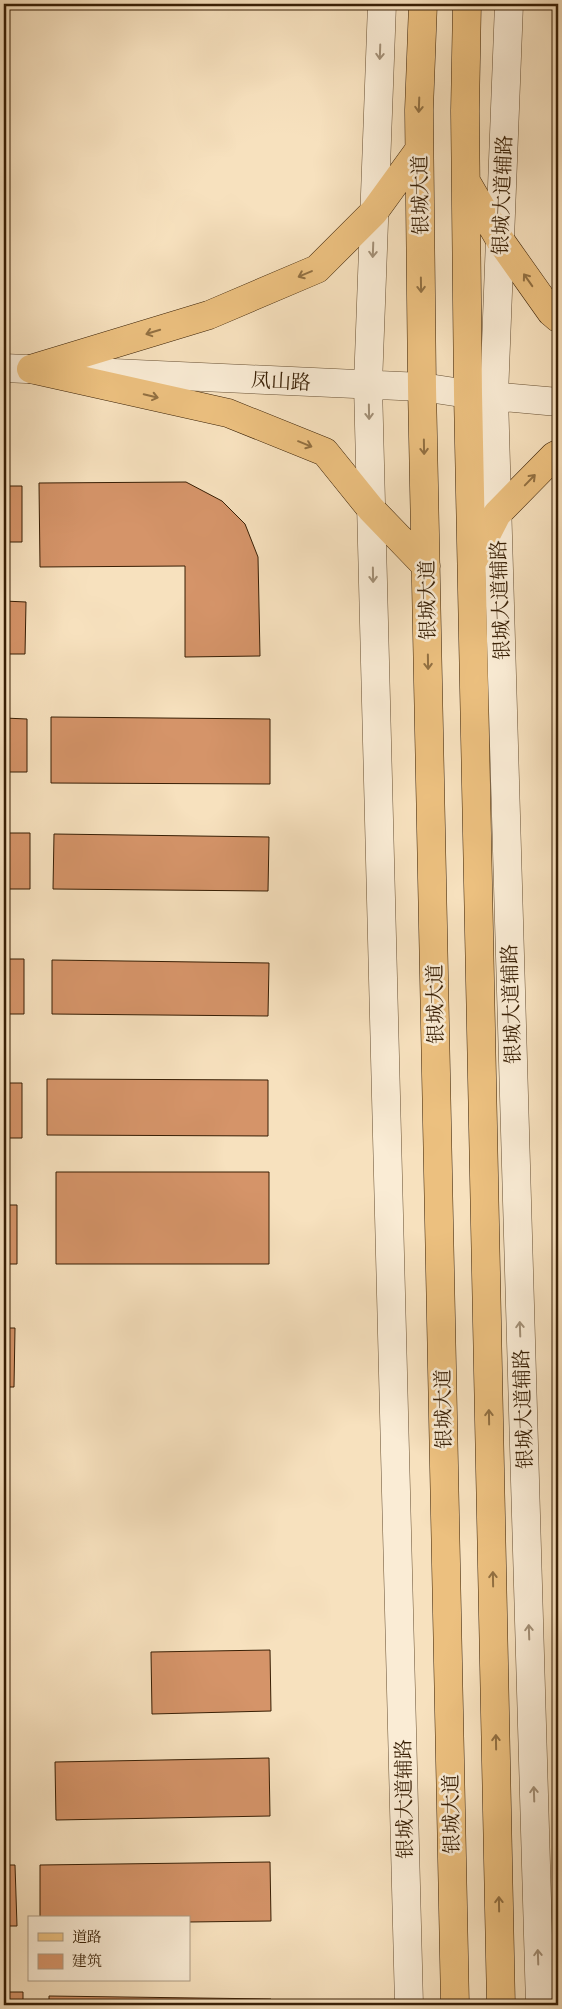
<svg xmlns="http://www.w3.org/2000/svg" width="562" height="2009" font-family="'IM FELL Great Primer','Noto Serif SC',serif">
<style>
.building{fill:#d59469;stroke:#381f05}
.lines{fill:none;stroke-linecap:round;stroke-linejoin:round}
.tertiary-casing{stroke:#685033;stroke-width:29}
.primary-casing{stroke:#381f05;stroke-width:29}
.tertiary{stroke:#faecd5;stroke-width:28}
.primary{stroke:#ecc07f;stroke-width:28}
.oneway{stroke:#a39077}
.oneway2{stroke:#927042}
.labels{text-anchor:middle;stroke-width:5;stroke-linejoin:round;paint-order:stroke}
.street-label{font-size:20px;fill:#381f05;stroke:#faecd5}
</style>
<rect width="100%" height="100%" fill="#f7e1be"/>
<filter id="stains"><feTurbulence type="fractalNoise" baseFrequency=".004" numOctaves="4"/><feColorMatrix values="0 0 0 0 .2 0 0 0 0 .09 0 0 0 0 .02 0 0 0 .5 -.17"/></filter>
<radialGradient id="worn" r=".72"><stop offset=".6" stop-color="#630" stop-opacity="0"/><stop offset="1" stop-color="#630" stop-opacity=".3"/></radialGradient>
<path class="building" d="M186 482 222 501 245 524 258 557 260 656 185 657V566L40 567 39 483Z
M4 486H22V542H4Z
M4 601 26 602 25 654H4Z
M51 717 270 719V784L51 783Z
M4 718 27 719V772H4Z
M4 833H30V889H4Z
M54 834 269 837 268 891 53 889Z
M4 959H24V1014H4Z
M52 960 269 963 268 1016 52 1014Z
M47 1079 268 1080V1136L47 1135Z
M4 1083H22V1138H4Z
M56 1172H269V1264H56Z
M4 1205H17V1264H4Z
M4 1328H15L14 1387H4Z
M270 1650 271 1711 152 1714 151 1652Z
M269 1758 270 1816 56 1820 55 1762Z
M270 1862 271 1921 189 1922V1918H40V1865Z
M4 1865H15L17 1926H4Z
M4 1992H23V2005H4Z
M49 1996 271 1999V2005H49Z"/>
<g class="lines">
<g class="tertiary-casing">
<path id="tertiary" d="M382 4 368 385 409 2005
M509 4 494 396 540 2005
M4 368 422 387 468 394 558 402"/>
</g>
<g class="primary-casing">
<path id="primary" d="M423 4 419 110 422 387 455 2005
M467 4 465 111 468 394 501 2005
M419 150 374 212 317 269 209 315 31 369 228 413 325 452 371 509 426 566
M467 183 500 240 551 312 558 318
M474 559 497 514 554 456 558 454"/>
</g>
<use href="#tertiary" class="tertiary"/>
<use href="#primary" class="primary"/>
</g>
<defs><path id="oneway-shaft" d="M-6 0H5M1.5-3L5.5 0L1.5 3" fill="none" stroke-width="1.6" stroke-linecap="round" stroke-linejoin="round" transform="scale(1.25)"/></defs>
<g class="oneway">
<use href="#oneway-shaft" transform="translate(380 52) rotate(92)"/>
<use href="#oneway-shaft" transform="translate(373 250) rotate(92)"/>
<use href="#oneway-shaft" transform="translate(369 412) rotate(89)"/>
<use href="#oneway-shaft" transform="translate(373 575) rotate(89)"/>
<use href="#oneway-shaft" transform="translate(520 1329) rotate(-92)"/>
<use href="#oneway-shaft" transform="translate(529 1632) rotate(-92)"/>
<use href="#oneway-shaft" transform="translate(534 1794) rotate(-92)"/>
<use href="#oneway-shaft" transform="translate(538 1957) rotate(-92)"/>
</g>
<g class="oneway2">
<use href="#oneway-shaft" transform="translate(419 105) rotate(92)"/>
<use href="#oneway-shaft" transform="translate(305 274) rotate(157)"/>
<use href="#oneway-shaft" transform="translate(528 280) rotate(-125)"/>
<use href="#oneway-shaft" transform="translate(421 285) rotate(89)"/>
<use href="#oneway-shaft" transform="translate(153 332) rotate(163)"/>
<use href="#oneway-shaft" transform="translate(151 396) rotate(13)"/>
<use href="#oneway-shaft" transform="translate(305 444) rotate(22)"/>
<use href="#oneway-shaft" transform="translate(424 447) rotate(89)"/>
<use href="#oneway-shaft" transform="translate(530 480) rotate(-46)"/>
<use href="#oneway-shaft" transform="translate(428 662) rotate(89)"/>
<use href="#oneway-shaft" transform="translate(489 1417) rotate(-91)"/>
<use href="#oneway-shaft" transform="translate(493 1579) rotate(-91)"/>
<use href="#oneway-shaft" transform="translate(496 1742) rotate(-91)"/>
<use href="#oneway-shaft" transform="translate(499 1904) rotate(-91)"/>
</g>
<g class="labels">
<g class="street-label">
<text transform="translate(420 195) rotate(-91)" y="7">银城大道</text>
<text transform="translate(502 195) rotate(-88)" y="7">银城大道辅路</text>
<text transform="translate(281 381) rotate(3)" y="7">凤山路</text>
<text transform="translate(427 600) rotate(-91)" y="7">银城大道</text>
<text transform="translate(500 600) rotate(-92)" y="7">银城大道辅路</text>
<text transform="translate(435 1004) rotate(-91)" y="7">银城大道</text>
<text transform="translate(511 1004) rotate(-92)" y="7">银城大道辅路</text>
<text transform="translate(443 1409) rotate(-91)" y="7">银城大道</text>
<text transform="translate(523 1409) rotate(-92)" y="7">银城大道辅路</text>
<text transform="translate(404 1799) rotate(-91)" y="7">银城大道辅路</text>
<text transform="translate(451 1814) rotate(-91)" y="7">银城大道</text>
</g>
</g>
<rect width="562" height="2009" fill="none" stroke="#f7e1be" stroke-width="20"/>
<rect x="5" y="5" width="552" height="1999" fill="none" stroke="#381f05" stroke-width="2.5"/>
<rect x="10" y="10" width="542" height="1989" fill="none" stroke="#381f05"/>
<rect x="28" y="1916" width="162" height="65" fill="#faecd5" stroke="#ac9a82"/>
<rect x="38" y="1933" width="25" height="8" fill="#ecc07f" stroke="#ac9a82"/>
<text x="72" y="1942" font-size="15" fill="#381f05">道路</text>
<rect x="38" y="1954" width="25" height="15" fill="#d59469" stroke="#ac9a82"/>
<text x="72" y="1966" font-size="15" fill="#381f05">建筑</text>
<rect width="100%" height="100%" filter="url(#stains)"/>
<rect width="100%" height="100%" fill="url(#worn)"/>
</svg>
